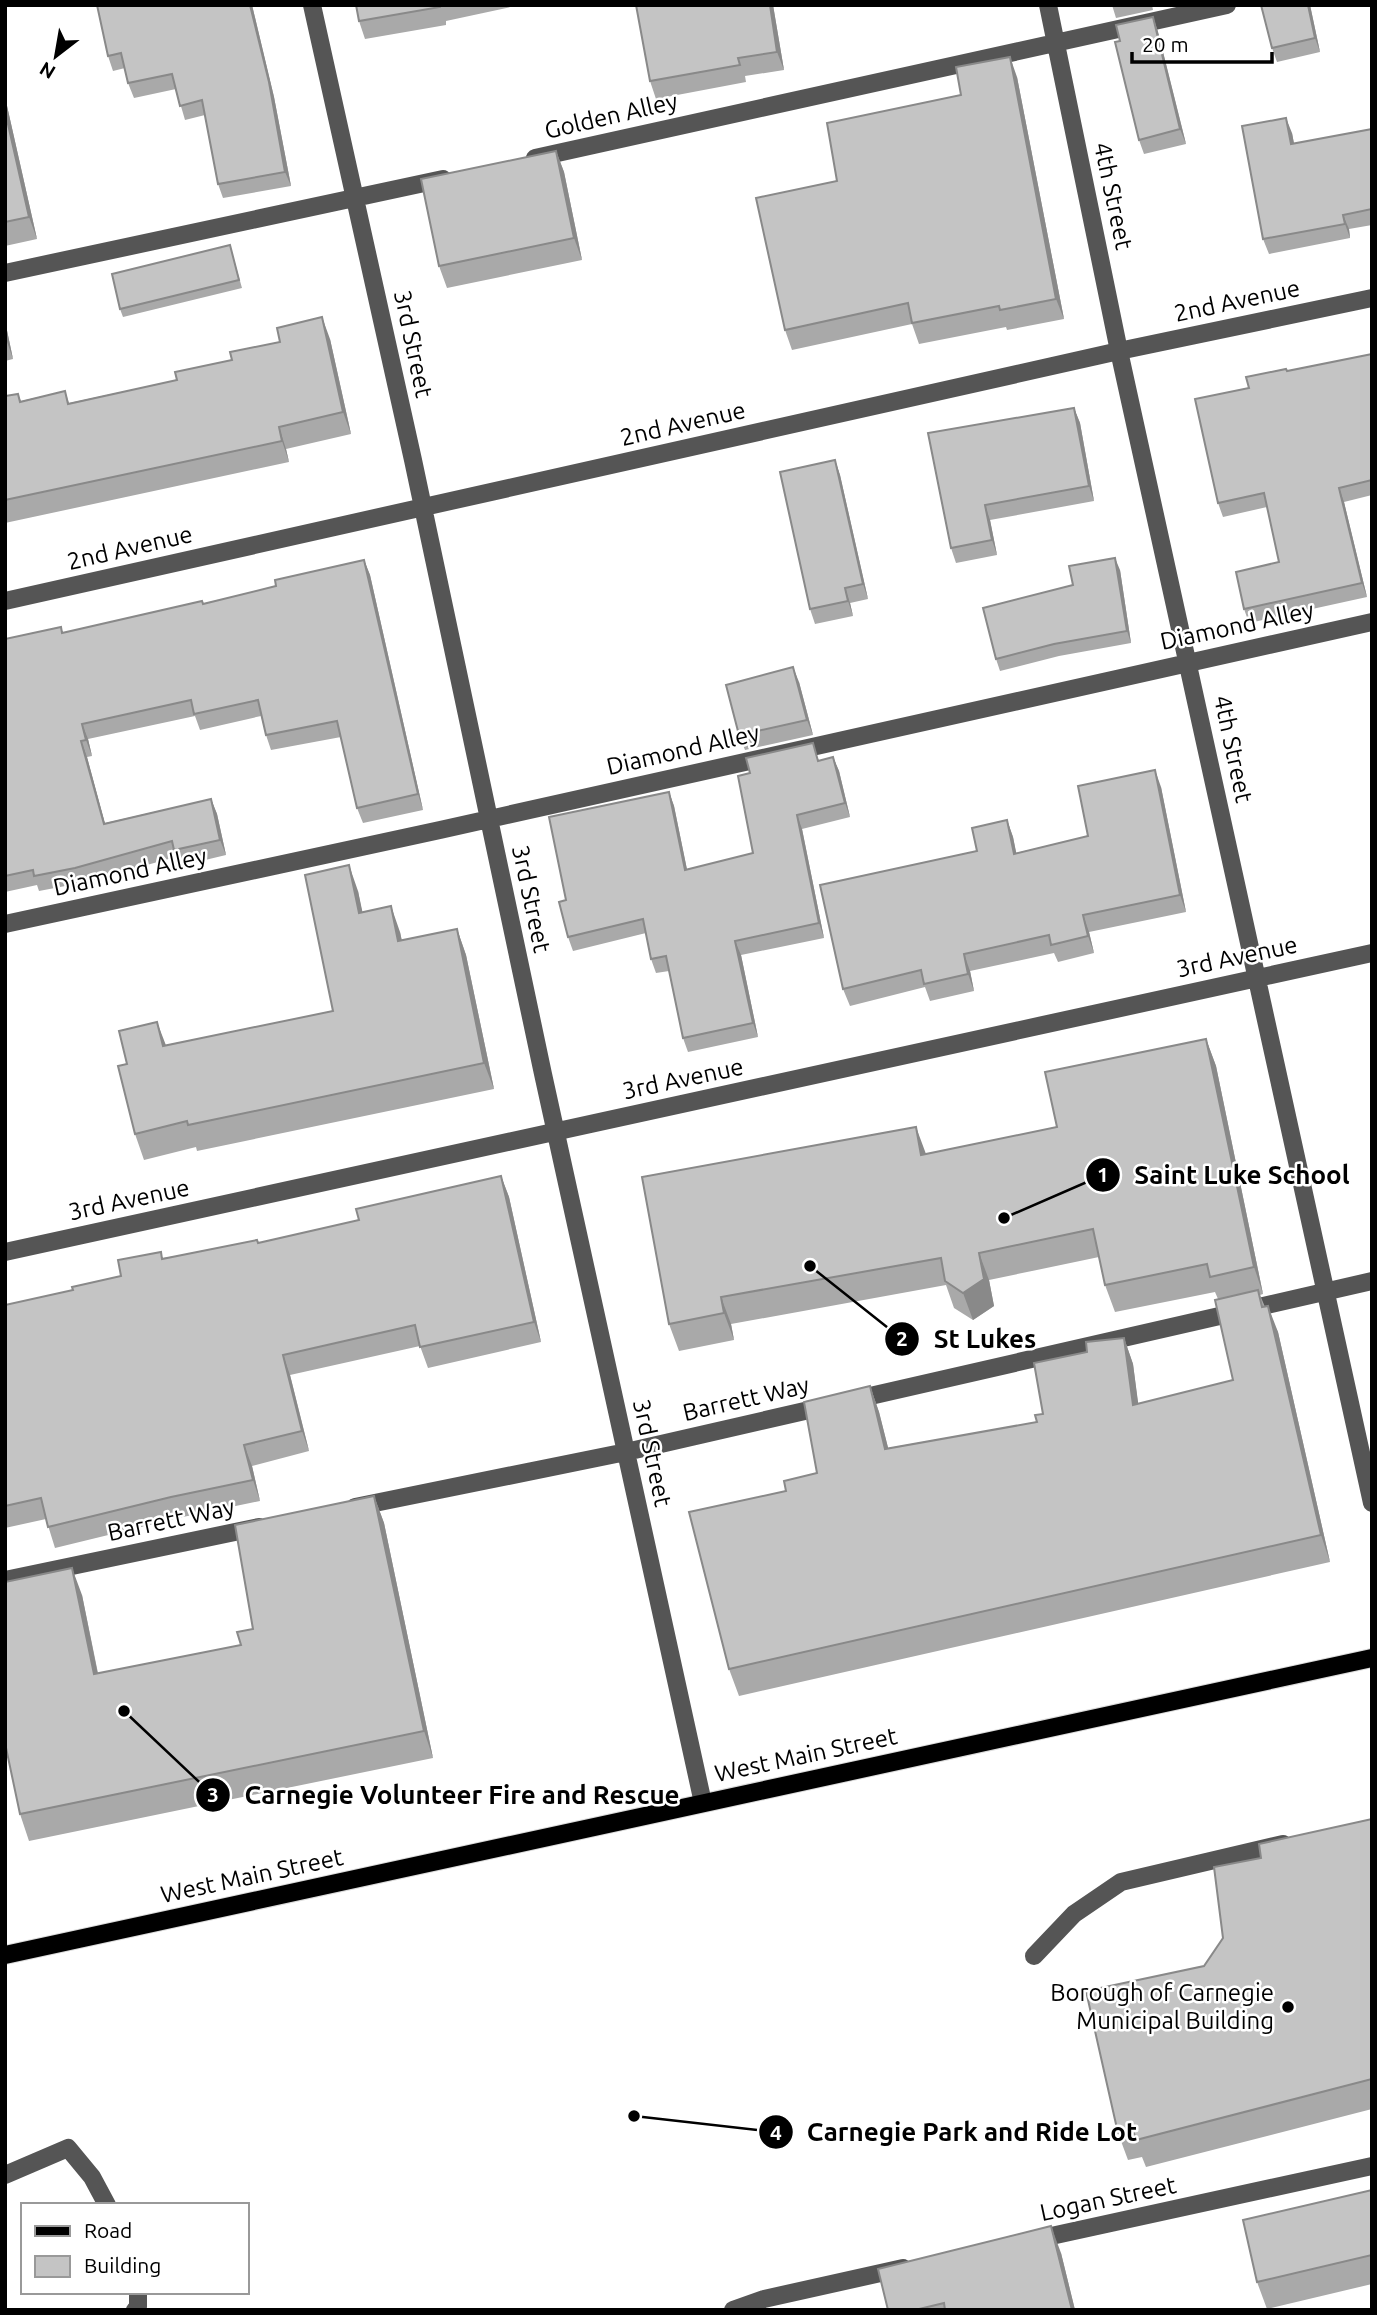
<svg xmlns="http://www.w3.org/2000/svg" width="1377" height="2315" font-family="Ubuntu,sans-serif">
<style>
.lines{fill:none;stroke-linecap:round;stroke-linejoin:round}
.major-casing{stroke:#dbdbdb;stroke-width:20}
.minor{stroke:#555;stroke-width:18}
.major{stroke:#000;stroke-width:18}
.wall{fill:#a9a9a9}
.shaded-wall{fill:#898989}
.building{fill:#c4c4c4;stroke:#898989;stroke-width:2}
.poi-dot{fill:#000;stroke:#fff;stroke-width:2.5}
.labels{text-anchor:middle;stroke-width:5;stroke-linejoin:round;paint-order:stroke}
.street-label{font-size:24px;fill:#000;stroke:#fff}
.poi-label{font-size:24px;fill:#000;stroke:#fff;text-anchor:end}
.leader{fill:none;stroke:#000;stroke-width:2.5}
.callout-dot{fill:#000;stroke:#fff;stroke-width:2.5}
.mark-label{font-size:21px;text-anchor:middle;font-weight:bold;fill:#fff}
.callout-label{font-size:26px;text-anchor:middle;font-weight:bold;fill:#000;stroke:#fff;stroke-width:5;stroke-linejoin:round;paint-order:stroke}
</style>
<rect width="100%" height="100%" fill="#fff"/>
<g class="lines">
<g class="major-casing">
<path id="major" d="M5 1955 1372 1658"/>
</g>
<path class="minor" d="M312 5 413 460 543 1074 703 1803
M1048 5 1119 351 1372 1503
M535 158 1227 5
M5 273 443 179
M5 601 1119 351 1372 298
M5 924 440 830 1372 622
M5 1252 1372 953
M355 1507 626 1452 1372 1281
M5 1580 259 1527
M1034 1956 1074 1914 1121 1882 1283 1844
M5 2175 68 2148 92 2177 107 2205
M1033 2240 1372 2166
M135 2310 138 2307V2292
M733 2310 764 2299 903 2268"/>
<use href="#major" class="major"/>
</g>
<path class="wall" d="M97 5H252L274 97 291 186 223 198 218 184 205 115 185 120 176 89 134 98 128 83 125 68 113 71 108 56Z
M356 5H520L446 21V25L365 39 359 21Z
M636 5H773L784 70 745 76 746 82 656 99 650 81Z
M1112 5H1152L1153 10 1116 18Z
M1310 5 1320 52 1277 62 1272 48Z
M1153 17 1158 32 1186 144 1144 154 1139 140 1120 41Z
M1017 77 1064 319 1007 330 1006 327 919 344 912 324 792 350 785 330 837 181 961 95Z
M5 97 37 239 5 246Z
M1372 129V225L1349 229 1350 238 1269 254 1263 239 1292 133 1294 144Z
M556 151 564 172 582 260 447 288 439 266Z
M230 245 242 288 123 317 120 309Z
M5 321 13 359 5 361Z
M330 339 351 434 286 449 289 462 5 523V396L18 394 21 401 65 391 69 403 177 380Z
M1372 354V495L1344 502 1367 597 1249 623 1244 609 1279 562 1267 507 1223 517 1218 503 1249 388 1287 371Z
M1074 408 1080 423 1094 501 990 520 997 555 956 563 951 548 928 433Z
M835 460 840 475 868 599 850 603 853 616 815 624 810 609Z
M364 560 370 575 423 810 363 823 357 808 341 737 271 750 266 735 261 716 200 730 195 716 88 739 92 756 87 757 105 823 211 799 217 814 226 855 180 866 176 857 81 883 39 891 37 885 5 892V639L61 627 63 633 203 604 276 586Z
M1120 570 1131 643 1059 656 1000 671 996 659 1073 585Z
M799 682 813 735 745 750 739 735Z
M833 757 839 771 850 817 802 829 824 938 741 955 758 1037 688 1052 683 1038 669 971 656 973 651 959 646 933 573 951 568 937 566 900 669 792 674 806 687 870 753 853 819 761Z
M1161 787 1186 912 1089 932 1094 953 1058 962 1054 953 970 971 974 991 930 1001 925 987 850 1006 843 989 1007 820 1013 837 1016 853 1088 836Z
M358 891 362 912 400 932 402 941 457 929 466 955 494 1089 197 1151 196 1147 144 1160 135 1134 127 1064 166 1045 333 1011Z
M1206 1039 1216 1066 1263 1294 1260 1295 1265 1307 1278 1332 1330 1562 739 1696 729 1669 786 1491 817 1473 870 1386 879 1412 888 1448 1037 1422 1087 1352 1124 1338 1133 1364 1138 1404 1233 1380 1218 1299 1215 1292 1115 1312 1105 1285 1099 1257 989 1280 994 1306 973 1320 954 1308 946 1285 731 1324 734 1340 679 1351 669 1324 926 1154 1057 1127Z
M501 1176 509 1197 541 1342 428 1368 420 1346 290 1375 309 1451 252 1466 260 1501 178 1518 55 1548 46 1519 5 1528V1305L73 1290 121 1276 163 1258 258 1243 359 1220Z
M374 1496 384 1523 433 1758 29 1841 20 1814 82 1595 98 1673 241 1645Z
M1372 1819V2109L1146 2167 1142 2157 1128 2160 1118 2133 1204 1966 1223 1938 1261 1858Z
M1372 2190V2284L1267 2309 1257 2282Z
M1061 2253 1075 2310H888Z"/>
<path class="shaded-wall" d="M250 5H252L274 97 291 186 285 172Z
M770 5H773L784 70 777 52Z
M1308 5H1310L1320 52 1315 38Z
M1153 17 1158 32 1186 144 1180 129Z
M1010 57 1017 77 1064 319 1056 299Z
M5 97 37 239 29 217 5 111Z
M1286 118 1292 133 1297 159 1291 144Z
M556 151 564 172 582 260 574 238Z
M1343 215 1349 229 1350 238 1345 224Z
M322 317 330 339 351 434 343 412Z
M5 321 13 359 5 336Z
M1074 408 1080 423 1094 501 1089 486Z
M279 427 286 449 289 462 282 441Z
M835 460 840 475 868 599 863 584Z
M1339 488 1344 502 1367 597 1362 583Z
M985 505 990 520 997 555 992 540Z
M1115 558 1120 570 1131 643 1127 631Z
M364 560 370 575 423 810 418 794Z
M845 588 850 603 853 616 848 601Z
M793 667 799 682 813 735 807 720Z
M82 724 88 739 92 756 86 740Z
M81 741 87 757 109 839 104 824Z
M833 757 839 771 850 817 845 803Z
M1155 770 1161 787 1186 912 1180 895Z
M669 792 674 806 690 884 685 870Z
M211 799 217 814 226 855 220 840Z
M797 815 802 829 824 938 819 923Z
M1007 820 1013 837 1020 871 1014 854Z
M349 865 358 891 368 938 359 913Z
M391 906 400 932 407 967 398 941Z
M1083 915 1089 932 1094 953 1088 936Z
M457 929 466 955 494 1089 484 1063Z
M735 941 741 955 758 1037 753 1023Z
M964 954 970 971 974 991 968 974Z
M157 1022 167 1048 163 1046Z
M1206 1039 1216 1066 1263 1294 1254 1267Z
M916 1127 926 1154 921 1155Z
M501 1176 509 1197 541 1342 534 1322Z
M979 1253 989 1280 994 1306 973 1320 963 1293Z
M721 1297 731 1324 734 1340 724 1313Z
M1268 1306 1278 1332 1330 1562 1321 1535Z
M1124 1338 1133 1364 1142 1432 1133 1405Z
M283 1355 290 1375 309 1451 302 1431Z
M870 1386 879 1412 895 1475 885 1449Z
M244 1445 252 1466 260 1501 253 1480Z
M374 1496 384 1523 433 1758 424 1731Z
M72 1568 82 1595 103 1700 94 1674Z
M1051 2226 1061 2253 1075 2310H1072Z"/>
<path class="building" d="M97 5H250L269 82 285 172 218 184 202 100 180 106 172 74 128 83 121 53 108 56Z
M356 5H440V7L359 21Z
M636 5H770L777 52 738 58 740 65 650 81Z
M1261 5H1308L1315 38 1272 48Z
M1153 17 1180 129 1139 140 1115 42 1120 41 1116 25Z
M1010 57 1056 299 1000 310 999 306 912 323 908 303 785 330 756 198 837 181 827 123 961 95 956 67Z
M5 111 29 217 5 222Z
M1286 118 1291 144 1372 129V209L1343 215 1345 224 1263 239 1242 126Z
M556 151 574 238 439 266 421 179Z
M230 245 239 280 120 309 112 274Z
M322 317 343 412 279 427 282 441 5 500V396L18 394 20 402 65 391 68 404 177 380 175 372 232 360 230 352 280 342 277 328Z
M1372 354V480L1339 488 1362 583 1244 609 1236 572 1279 562 1264 493 1218 503 1195 399 1249 388 1246 377 1286 369 1287 371Z
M1074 408 1089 486 985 505 992 540 951 548 928 433Z
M835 460 863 584 845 588 848 601 810 609 780 472Z
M1115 558 1127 631 1054 644 996 659 983 608 1073 585 1069 566Z
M364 560 418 794 357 808 337 721 266 735 258 700 194 714 191 700 82 724 86 740 81 741 104 824 211 799 220 840 174 850 172 841 75 868 34 876 33 870 5 876V639L61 627 62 633 202 601 203 604 276 586 275 580Z
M793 667 807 720 739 735 726 685Z
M813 743 818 761 833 757 845 803 797 815 819 923 735 941 753 1023 683 1038 666 956 651 959 643 919 568 937 559 902 566 900 549 817 669 792 685 870 753 853 738 776 750 773 746 758Z
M1155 770 1180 895 1083 915 1088 936 1051 945 1049 935 964 954 968 974 924 984 921 970 843 989 820 885 977 851 972 828 1007 820 1014 854 1088 836 1078 786Z
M349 865 359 913 391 906 398 941 457 929 484 1063 188 1125 187 1121 135 1134 118 1066 127 1064 119 1031 157 1022 163 1046 333 1011 305 875Z
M1206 1039 1254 1267 1210 1277 1207 1264 1105 1285 1093 1229 979 1253 984 1279 963 1293 945 1281 941 1258 721 1297 724 1313 669 1324 642 1177 916 1127 921 1155 1057 1127 1045 1072Z
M501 1176 534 1322 420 1347 415 1325 283 1355 302 1431 244 1445 253 1480 171 1497 48 1527 41 1498 5 1506V1305L73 1290 72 1287 121 1276 118 1260 161 1252 162 1259 257 1240 258 1243 359 1220 356 1209Z
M1258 1290 1262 1307 1268 1306 1321 1535 729 1669 689 1512 786 1491 784 1481 817 1473 804 1402 870 1386 885 1449 1037 1422 1035 1415 1043 1414 1034 1363 1087 1352 1086 1342 1124 1338 1133 1405 1233 1380 1215 1300Z
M374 1496 424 1731 20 1814 5 1743V1582L72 1568 94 1674 241 1645 237 1632 253 1629 235 1525Z
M1372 1819V2079L1136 2140 1133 2130 1118 2133 1086 1991 1204 1966 1223 1938 1214 1867 1261 1858 1259 1844Z
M1372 2190V2255L1257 2282 1243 2220Z
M1051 2226 1072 2310H945L944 2303 915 2310H888L878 2269Z"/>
<circle class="poi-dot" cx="1288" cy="2007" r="7"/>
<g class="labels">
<g class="street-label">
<text transform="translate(611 116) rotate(-13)" y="8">Golden Alley</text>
<text transform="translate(1113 196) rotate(78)" y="8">4th Street</text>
<text transform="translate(1237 301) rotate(-12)" y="8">2nd Avenue</text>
<text transform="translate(413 344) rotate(78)" y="8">3rd Street</text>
<text transform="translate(683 424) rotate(-13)" y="8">2nd Avenue</text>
<text transform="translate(130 548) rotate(-13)" y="8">2nd Avenue</text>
<text transform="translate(1237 626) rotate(-12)" y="8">Diamond Alley</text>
<text transform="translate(1233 749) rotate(78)" y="8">4th Street</text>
<text transform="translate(683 750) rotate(-13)" y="8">Diamond Alley</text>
<text transform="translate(130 872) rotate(-12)" y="8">Diamond Alley</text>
<text transform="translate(531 899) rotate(78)" y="8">3rd Street</text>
<text transform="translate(1237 957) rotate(-12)" y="8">3rd Avenue</text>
<text transform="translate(683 1079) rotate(-12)" y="8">3rd Avenue</text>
<text transform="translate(129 1200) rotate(-12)" y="8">3rd Avenue</text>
<text transform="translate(746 1399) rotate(-13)" y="8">Barrett Way</text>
<text transform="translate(652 1453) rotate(78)" y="8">3rd Street</text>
<text transform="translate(171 1520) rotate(-12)" y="8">Barrett Way</text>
<text transform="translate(806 1755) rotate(-12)" y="8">West Main Street</text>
<text transform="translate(252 1876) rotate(-12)" y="8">West Main Street</text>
<text transform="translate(1108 2199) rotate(-12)" y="8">Logan Street</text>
</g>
<g class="poi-label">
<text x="1274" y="2001">Borough of Carnegie<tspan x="1274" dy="28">Municipal Building</tspan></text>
</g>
</g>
<path class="leader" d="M1004 1218L1103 1175M810 1266L902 1339M124 1711L213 1795M634 2116L776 2132"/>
<g class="callout-dot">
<circle cx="1004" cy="1218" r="7"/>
<circle cx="810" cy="1266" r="7"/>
<circle cx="124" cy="1711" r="7"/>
<circle cx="634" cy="2116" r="7"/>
<circle cx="1103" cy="1175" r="18"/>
<circle cx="902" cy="1339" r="18"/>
<circle cx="213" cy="1795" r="18"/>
<circle cx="776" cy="2132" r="18"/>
</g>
<g class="mark-label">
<text x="1103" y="1182">1</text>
<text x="902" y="1346">2</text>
<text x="213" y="1802">3</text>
<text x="776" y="2140">4</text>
</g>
<g class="callout-label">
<text x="1242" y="1184">Saint Luke School</text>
<text x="985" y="1348">St Lukes</text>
<text x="462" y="1804">Carnegie Volunteer Fire and Rescue</text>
<text x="972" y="2141">Carnegie Park and Ride Lot</text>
</g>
<rect width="1377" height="2315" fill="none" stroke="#000000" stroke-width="14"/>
<rect x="21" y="2203" width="228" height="91" fill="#ffffff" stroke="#999999" stroke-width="2"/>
<rect x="35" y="2226" width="35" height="10" fill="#000000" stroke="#999999" stroke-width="2"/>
<text x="84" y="2238" font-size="21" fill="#000000">Road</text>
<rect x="35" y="2256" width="35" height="21" fill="#c4c4c4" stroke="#999999" stroke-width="2"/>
<text x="84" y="2273" font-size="21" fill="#000000">Building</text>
<g transform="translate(56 56) rotate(211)" stroke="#ffffff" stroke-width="5" paint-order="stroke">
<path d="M0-5L12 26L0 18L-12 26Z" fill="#000000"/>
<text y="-10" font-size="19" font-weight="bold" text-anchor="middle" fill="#000000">N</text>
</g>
<path d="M1132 52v10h140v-10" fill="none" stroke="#000000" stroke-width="3.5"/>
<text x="1142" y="52" font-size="21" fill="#000000" stroke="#ffffff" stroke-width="5" paint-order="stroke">20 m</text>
</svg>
